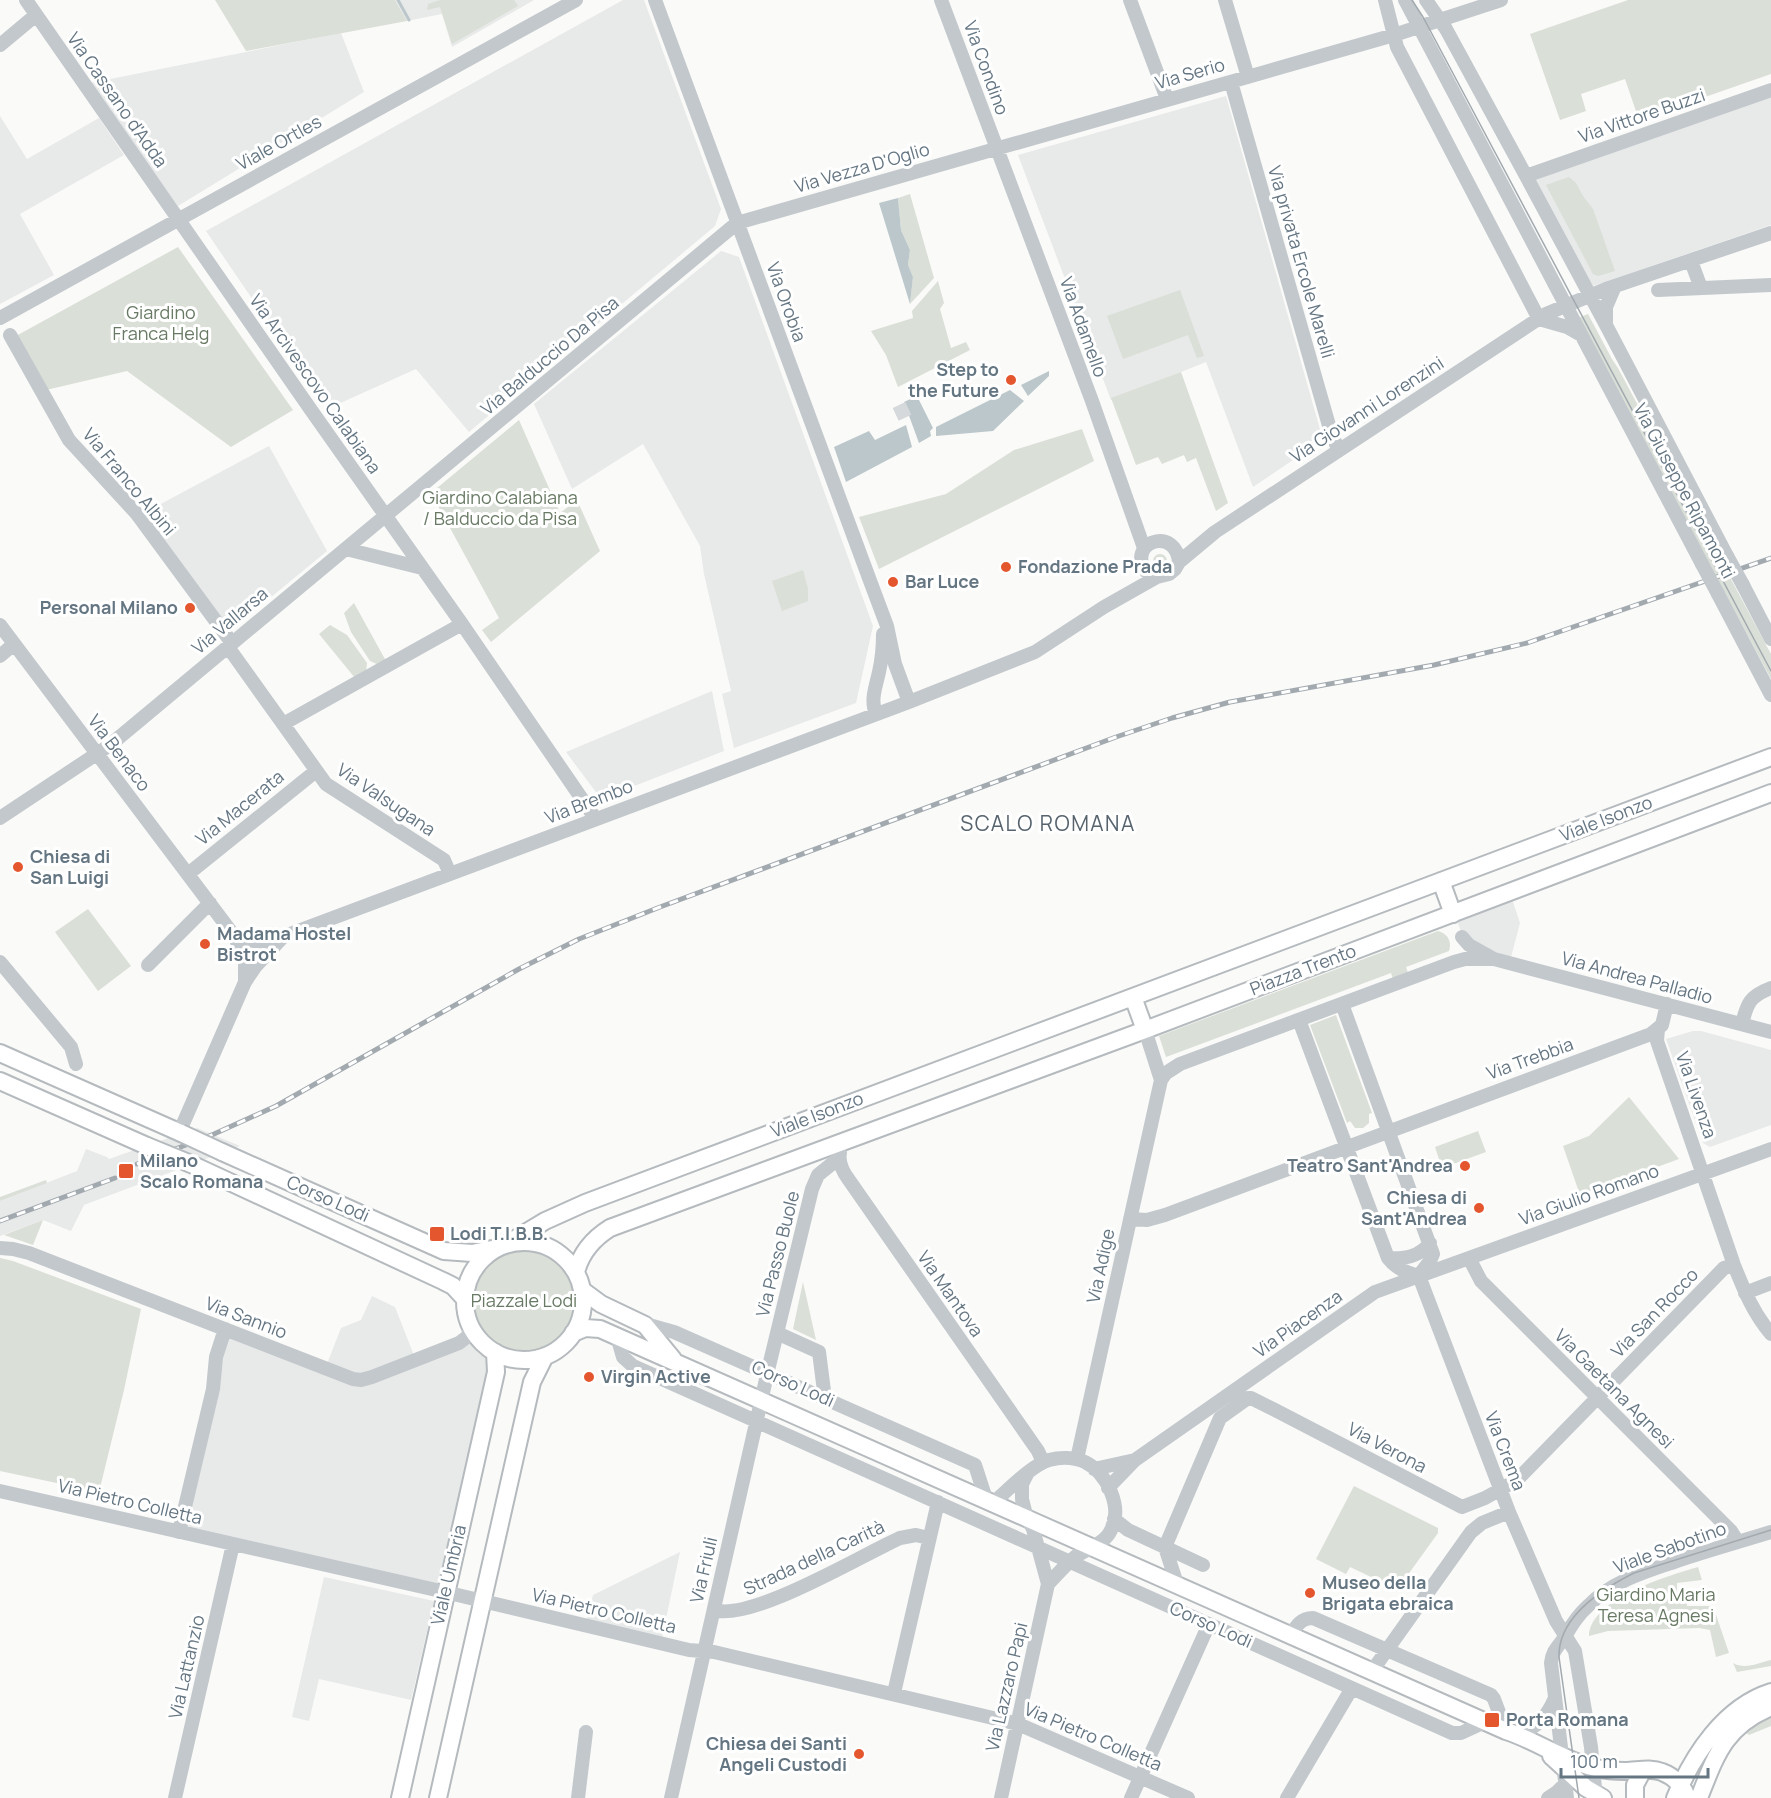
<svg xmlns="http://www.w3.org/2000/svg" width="1771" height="1798" font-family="Manrope,sans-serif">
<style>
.built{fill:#e8e9e9}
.green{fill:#dadfd7}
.water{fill:#bbc7cb}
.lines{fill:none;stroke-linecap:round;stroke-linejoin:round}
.stream{stroke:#bbc7cb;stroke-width:3}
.minor-tunnel{stroke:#d5d9db;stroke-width:14;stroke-dasharray:14 7;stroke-linecap:butt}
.major-casing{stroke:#b5babe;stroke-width:20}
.minor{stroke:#c3c8cc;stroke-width:14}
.major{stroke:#fff;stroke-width:16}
.tram{stroke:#a2aab0;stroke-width:1.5}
.rail-casing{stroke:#a2aab0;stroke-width:5}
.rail{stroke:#fff;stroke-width:3;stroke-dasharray:9;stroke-linecap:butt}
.major-bridge-casing{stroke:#b5babe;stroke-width:20;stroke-linecap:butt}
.minor-bridge{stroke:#c3c8cc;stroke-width:14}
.major-bridge{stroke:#fff;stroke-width:16}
.poi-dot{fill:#e4572e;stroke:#fff;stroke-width:2}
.labels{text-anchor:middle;stroke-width:6;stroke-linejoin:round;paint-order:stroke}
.street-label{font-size:18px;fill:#657683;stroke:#fff}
.park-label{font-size:18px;fill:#687a64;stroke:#fff}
.poi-label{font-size:18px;font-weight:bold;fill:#657683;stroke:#fff;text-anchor:start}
.quarter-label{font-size:21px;letter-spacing:1.5px;fill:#57646e;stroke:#fff}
</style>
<rect width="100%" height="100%" fill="#fafaf8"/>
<path class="built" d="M395 0H534L452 47 442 14 407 21Z
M623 0H644L721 209 715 226 469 432 416 369 327 409 206 231Z
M341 33 364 92 178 206 90 83Z
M1771 95V225L1593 286 1534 179Z
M1226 96 1323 440 1253 487 1206 362 1111 400 1018 155Z
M0 116 27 159 99 118 124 155 20 214 54 275 0 304Z
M721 251 739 257 873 626 856 703 734 748 722 694 731 691 704 574 700 546 643 444 572 489 534 404Z
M269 446 327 551 230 631 144 513Z
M712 691 724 751 601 799 566 752Z
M1510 893 1520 923 1510 961 1463 936 1454 914Z
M1693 1031H1701L1771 1050V1125L1710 1147 1703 1143 1666 1039Z
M197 1128 240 1146 84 1205 71 1231 43 1220 0 1236V1201L77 1171 86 1149 107 1157 109 1159Z
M372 1296 395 1307 417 1363 458 1347 476 1338 482 1345 497 1355 443 1588 183 1530 227 1332 325 1369 341 1328 361 1320Z
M680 1552 662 1638 586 1622 593 1595Z
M324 1577 434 1601 411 1700 319 1679 309 1721 292 1717Z"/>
<path class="green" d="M215 0H395L407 21 246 51Z
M440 0H514L518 6 452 44 440 7 427 10 428 4Z
M1628 0H1771V74L1639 120 1625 79 1581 94 1586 111 1560 120 1530 34Z
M1569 177 1576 183 1583 196 1593 209 1615 271 1598 276 1593 274 1546 185Z
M910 194 934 278 910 304 913 277 908 265 910 250 901 230 898 198Z
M178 247 293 410 231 447 127 371 46 390 16 336Z
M938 281 944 303 940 309 951 348 966 342 970 350 898 387 886 355 871 331 913 318 912 311Z
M1180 290 1204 356 1197 358 1188 335 1123 359 1107 316Z
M1588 314 1612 359 1618 368 1771 654V679L1578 318Z
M1181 372 1228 503 1216 511 1196 458 1187 462 1184 455 1162 464 1158 457 1136 465 1111 398Z
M519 420 560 513 577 500 600 551 491 642 482 630 499 618 431 493Z
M1082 429 1094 461 879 569 859 517 946 494 1014 450Z
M1153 561a7 7 0 1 1 14 0a7 7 0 1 1-14 0Z
M803 570 808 589V601L782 611 772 581Z
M354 603 386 661 379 665 370 661 351 632 344 613Z
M330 625 347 635 367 663 366 672 355 678 319 634Z
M88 909 131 966 98 991 55 932Z
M1438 931C1448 934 1452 941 1449 951L1406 967 1408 973 1393 979 1391 973 1166 1057 1159 1036Z
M1336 1015 1372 1113 1369 1114V1123L1363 1128H1355L1350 1121 1347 1123 1310 1025Z
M1629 1097 1679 1159 1580 1195 1563 1146 1589 1136Z
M1478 1131 1486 1152 1442 1168 1435 1147Z
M46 1180 47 1183 0 1201V1197Z
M43 1220 33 1245 4 1235Z
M474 1301a50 50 0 1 1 100 0a50 50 0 1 1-100 0Z
M0 1258 13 1261 141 1309 124 1390 99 1492 0 1471Z
M803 1282 816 1340 793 1329Z
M1354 1486 1438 1528V1533L1402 1583 1386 1584 1350 1567 1346 1574 1316 1559Z
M1698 1567 1702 1580 1677 1583V1591L1686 1592 1687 1606H1713L1729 1653 1716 1657 1710 1630 1699 1628 1608 1631 1589 1636C1590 1599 1667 1576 1698 1567Z
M1771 1660V1666L1737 1672 1733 1663C1745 1670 1758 1663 1771 1660Z
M1771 1714V1726L1749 1735 1744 1731Z"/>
<path class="water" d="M898 198 901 230 910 250 908 265 913 277 910 304 879 203Z
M1049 371V376L1028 396 1021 385Z
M1010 390 1024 401 993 431 936 436V427Z
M917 396 933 428 930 431 931 436 919 443 904 402Z
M906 425 912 447 846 482 834 447 869 431 875 440Z"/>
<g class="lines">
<path class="stream" d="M398 0 409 20"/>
<path class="minor-tunnel" d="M899 405 908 424"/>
<g class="major-casing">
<path id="major" d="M1441 881 1453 914
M1133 997 1145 1030
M0 1053 181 1133
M0 1081 147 1146
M222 1152 444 1251 472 1253 492 1249
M191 1164 443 1281 453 1286 464 1298
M465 1301a59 59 0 1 1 118 0a59 59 0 1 1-118 0Z
M507 1244 545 1221 585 1203 1771 757
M576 1272C581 1253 594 1238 610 1228L1145 1030 1771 793
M582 1290 601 1304 645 1325 673 1359
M573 1333 585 1328 600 1329 1506 1731C1535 1740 1562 1760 1592 1767 1602 1770 1614 1771 1625 1771 1637 1771 1650 1767 1662 1772 1673 1776 1684 1786 1687 1798
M1551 1756 1586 1788 1603 1798
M400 1798 496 1372 495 1352
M438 1798 532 1382 545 1356
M1635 1798V1785L1643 1770
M1675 1798C1693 1755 1724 1707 1771 1692
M1699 1798C1716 1755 1725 1726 1771 1707"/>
</g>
<path class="minor" d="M26 0 311 410 462 624 595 818
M655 0 869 578 887 626 895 664 909 702
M941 0 1092 401 1144 548
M1130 0 1167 99
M1225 0 1248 77
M1385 0 1397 47 1539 319
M1405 0 1702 564
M1426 0 1446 29 1526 176 1606 325 1727 556
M0 45 36 15
M1231 82 1332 436 1339 450
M1526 176 1771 90
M1691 261 1701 288
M1658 290 1771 285
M0 318 576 0
M1539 319 1567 327 1581 335
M1606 323V307L1615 286
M10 335 69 440 137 514 232 643
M346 549 422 568
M1157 577C1151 575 1145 573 1143 566 1132 540 1176 528 1179 562
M1743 585 1771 639
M1718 594 1771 695
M0 625 235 937 245 962V982
M228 647 326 784 444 860 450 874
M0 656 14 644
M876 714C870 700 876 686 879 672 882 659 883 646 883 634
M283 724 462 624
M0 818 110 745 737 223 1394 35 1501 0
M188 874 316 771
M235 937 258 942 282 937 909 702 1035 652 1104 607 1157 577 1169 574 1175 569 1179 562 1215 532 1546 314 1606 289 1771 233
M1462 937 1469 945 1494 959 1771 1032
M0 962 71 1047 76 1064
M148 965 210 903
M1342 1004 1433 1254 1430 1261 1420 1274
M1299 1020 1388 1258C1397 1269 1405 1272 1419 1276
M1742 1024C1747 1003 1750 996 1771 988
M1658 1029 1657 1041 1734 1265C1744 1290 1753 1313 1771 1334
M1145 1030 1161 1080
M179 1133 245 982 255 967 282 938
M840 1153C838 1163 843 1172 849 1180L1038 1451 1043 1462
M1130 1219 1147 1220 1165 1215 1651 1034 1662 1025 1667 1004
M0 1248 13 1249 29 1253 353 1379 361 1380 372 1377 459 1343 467 1337 471 1328
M1388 1258C1405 1259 1419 1257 1430 1243
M1469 1258 1481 1281 1731 1531 1738 1542
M1419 1276 1509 1512 1556 1621 1575 1651 1591 1747 1596 1798
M1745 1293 1771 1283
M642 1323 674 1332 975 1465 986 1499
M777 1333 819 1352 824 1391 822 1397
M617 1336 623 1357 633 1366 1452 1733H1461L1485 1722
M1077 1459 1161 1080 1166 1073 1180 1064 1454 962 1465 959H1494
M1094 1469 1135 1460
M1108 1488 1135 1460 1375 1292 1771 1149
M0 1491 445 1592 689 1650 714 1652 1018 1724 1188 1798
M994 1502C1008 1490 1032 1465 1049 1460 1060 1457 1074 1457 1085 1462 1107 1473 1123 1507 1111 1530 1105 1544 1086 1549 1075 1557 1065 1565 1057 1575 1048 1584
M1114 1519 1128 1530 1203 1565
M179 1532 213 1389 216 1357 225 1329
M1165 1547 1220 1418 1248 1398H1251L1275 1410 1462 1507 1485 1498 1517 1480 1724 1268 1734 1265
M1165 1547 1177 1584
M714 1610C751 1622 862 1555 900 1538L916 1535 928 1538
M1291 1635C1296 1626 1301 1618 1313 1618L1491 1695 1494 1699 1506 1731
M1372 1671 1471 1532 1482 1523 1509 1512
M894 1693 938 1502
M1517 1734C1537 1729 1547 1716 1555 1698
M175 1798 233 1544
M578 1798 586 1732
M671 1798 769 1366 812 1189 818 1175 839 1158
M1001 1798 1048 1584 1033 1529 1026 1515 1022 1499V1484L1027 1474
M1131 1798 1209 1624
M1287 1798 1352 1688
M1548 1798 1557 1792 1566 1783
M1567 1798 1551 1663C1552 1650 1560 1645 1566 1635 1572 1624 1579 1614 1588 1606 1611 1582 1644 1572 1674 1562 1706 1551 1739 1542 1771 1532"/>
<use href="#major" class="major"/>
<path class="tram" d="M1412 0 1423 17 1771 671
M1579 1798 1559 1657C1558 1617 1602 1589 1634 1573L1771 1530"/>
<g class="rail-casing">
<path id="rail" d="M137 1164 214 1134 276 1106 519 969 579 939 660 907 1116 737 1172 718 1230 702 1434 665 1527 643 1771 558
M0 1221 115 1178"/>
</g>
<use href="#rail" class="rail"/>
<g class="major-bridge-casing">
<path id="major-bridge" d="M181 1133 222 1152
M147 1146 191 1164"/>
</g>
<path class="minor-bridge" d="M1727 556 1743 585
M1702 564 1718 594"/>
<use href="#major-bridge" class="major-bridge"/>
</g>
<g class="poi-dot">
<circle cx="1011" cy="380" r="6"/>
<circle cx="1006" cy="567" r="6"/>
<circle cx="893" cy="582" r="6"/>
<circle cx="190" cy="608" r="6"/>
<circle cx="18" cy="867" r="6"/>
<circle cx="205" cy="944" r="6"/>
<circle cx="1465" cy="1166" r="6"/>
<rect x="118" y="1163" width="16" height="16" rx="3"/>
<circle cx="1479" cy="1208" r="6"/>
<rect x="429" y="1226" width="16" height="16" rx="3"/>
<circle cx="589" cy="1377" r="6"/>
<circle cx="1310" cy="1593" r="6"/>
<rect x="1484" y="1712" width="16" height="16" rx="3"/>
<circle cx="859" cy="1754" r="6"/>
</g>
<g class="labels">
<g class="street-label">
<text transform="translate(986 68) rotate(70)" y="6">Via Condino</text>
<text transform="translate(1190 74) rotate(-16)" y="6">Via Serio</text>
<text transform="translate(117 100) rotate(55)" y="6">Via Cassano d'Adda</text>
<text transform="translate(1642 116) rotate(-19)" y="6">Via Vittore Buzzi</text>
<text transform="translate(279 143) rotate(-29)" y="6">Viale Ortles</text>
<text transform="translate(862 168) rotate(-16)" y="6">Via Vezza D'Oglio</text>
<text transform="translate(1301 262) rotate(74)" y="6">Via privata Ercole Marelli</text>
<text transform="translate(786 302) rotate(70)" y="6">Via Orobia</text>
<text transform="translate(1083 327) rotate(70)" y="6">Via Adamello</text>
<text transform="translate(550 356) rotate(-40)" y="6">Via Balduccio Da Pisa</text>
<text transform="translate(315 384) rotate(55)" y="6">Via Arcivescovo Calabiana</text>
<text transform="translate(1367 410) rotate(-33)" y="6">Via Giovanni Lorenzini</text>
<text transform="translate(129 482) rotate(50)" y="6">Via Franco Albini</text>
<text transform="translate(1684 491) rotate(62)" y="6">Via Giuseppe Ripamonti</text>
<text transform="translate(230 621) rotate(-40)" y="6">Via Vallarsa</text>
<text transform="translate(119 753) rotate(53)" y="6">Via Benaco</text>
<text transform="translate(386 800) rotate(34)" y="6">Via Valsugana</text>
<text transform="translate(589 802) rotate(-21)" y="6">Via Brembo</text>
<text transform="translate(240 808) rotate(-39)" y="6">Via Macerata</text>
<text transform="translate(1606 819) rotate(-21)" y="6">Viale Isonzo</text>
<text transform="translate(1303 970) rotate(-21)" y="6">Piazza Trento</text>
<text transform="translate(1637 978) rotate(15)" y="6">Via Andrea Palladio</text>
<text transform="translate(1530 1059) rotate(-20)" y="6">Via Trebbia</text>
<text transform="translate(1696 1095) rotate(71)" y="6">Via Livenza</text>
<text transform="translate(817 1115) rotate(-21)" y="6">Viale Isonzo</text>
<text transform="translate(1589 1195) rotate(-20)" y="6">Via Giulio Romano</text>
<text transform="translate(328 1199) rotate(24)" y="6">Corso Lodi</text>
<text transform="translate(778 1254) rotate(-76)" y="6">Via Passo Buole</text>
<text transform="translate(1101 1266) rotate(-78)" y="6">Via Adige</text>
<text transform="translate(950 1294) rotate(55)" y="6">Via Mantova</text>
<text transform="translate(1655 1313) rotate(-46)" y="6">Via San Rocco</text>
<text transform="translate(246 1318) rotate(21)" y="6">Via Sannio</text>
<text transform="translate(1298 1324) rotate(-35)" y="6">Via Piacenza</text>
<text transform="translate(793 1384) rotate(24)" y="6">Corso Lodi</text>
<text transform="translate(1614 1389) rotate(45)" y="6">Via Gaetana Agnesi</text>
<text transform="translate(1387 1448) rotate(28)" y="6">Via Verona</text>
<text transform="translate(1505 1451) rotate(69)" y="6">Via Crema</text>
<text transform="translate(130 1502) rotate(13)" y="6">Via Pietro Colletta</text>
<text transform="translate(1670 1548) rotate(-20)" y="6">Viale Sabotino</text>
<text transform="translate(814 1558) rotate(-25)" y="6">Strada della Carità</text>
<text transform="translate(704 1570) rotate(-77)" y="6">Via Friuli</text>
<text transform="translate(449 1575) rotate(-77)" y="6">Viale Umbria</text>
<text transform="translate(604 1611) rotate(13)" y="6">Via Pietro Colletta</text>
<text transform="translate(1211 1625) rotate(24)" y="6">Corso Lodi</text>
<text transform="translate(187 1667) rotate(-77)" y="6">Via Lattanzio</text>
<text transform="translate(1007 1687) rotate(-77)" y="6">Via Lazzaro Papi</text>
<text transform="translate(1093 1737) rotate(23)" y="6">Via Pietro Colletta</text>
</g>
<g class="park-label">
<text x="161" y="319">Giardino<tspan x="161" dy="21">Franca Helg</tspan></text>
<text x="500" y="504">Giardino Calabiana<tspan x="500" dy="21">/ Balduccio da Pisa</tspan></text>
<text x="524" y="1307">Piazzale Lodi</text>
<text x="1656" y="1601">Giardino Maria<tspan x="1656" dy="21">Teresa Agnesi</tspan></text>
</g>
<g class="poi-label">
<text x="999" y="376" text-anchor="end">Step to<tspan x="999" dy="21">the Future</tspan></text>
<text x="1018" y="573">Fondazione Prada</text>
<text x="905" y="588">Bar Luce</text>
<text x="178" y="614" text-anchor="end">Personal Milano</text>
<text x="30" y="863">Chiesa di<tspan x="30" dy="21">San Luigi</tspan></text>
<text x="217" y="940">Madama Hostel<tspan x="217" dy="21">Bistrot</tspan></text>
<text x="140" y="1167">Milano<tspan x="140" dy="21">Scalo Romana</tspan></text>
<text x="1453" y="1172" text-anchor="end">Teatro Sant'Andrea</text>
<text x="1467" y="1204" text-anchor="end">Chiesa di<tspan x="1467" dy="21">Sant'Andrea</tspan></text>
<text x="450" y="1240">Lodi T.I.B.B.</text>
<text x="601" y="1383">Virgin Active</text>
<text x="1322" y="1589">Museo della<tspan x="1322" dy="21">Brigata ebraica</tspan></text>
<text x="1506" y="1726">Porta Romana</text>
<text x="847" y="1750" text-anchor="end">Chiesa dei Santi<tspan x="847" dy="21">Angeli Custodi</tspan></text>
</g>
<g class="quarter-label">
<text x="1048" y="831">SCALO ROMANA</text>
</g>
</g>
<path d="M1561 1768v9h147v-9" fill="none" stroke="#657683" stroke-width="3"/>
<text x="1570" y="1768" font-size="18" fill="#657683" stroke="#ffffff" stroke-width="4.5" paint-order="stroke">100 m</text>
</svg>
